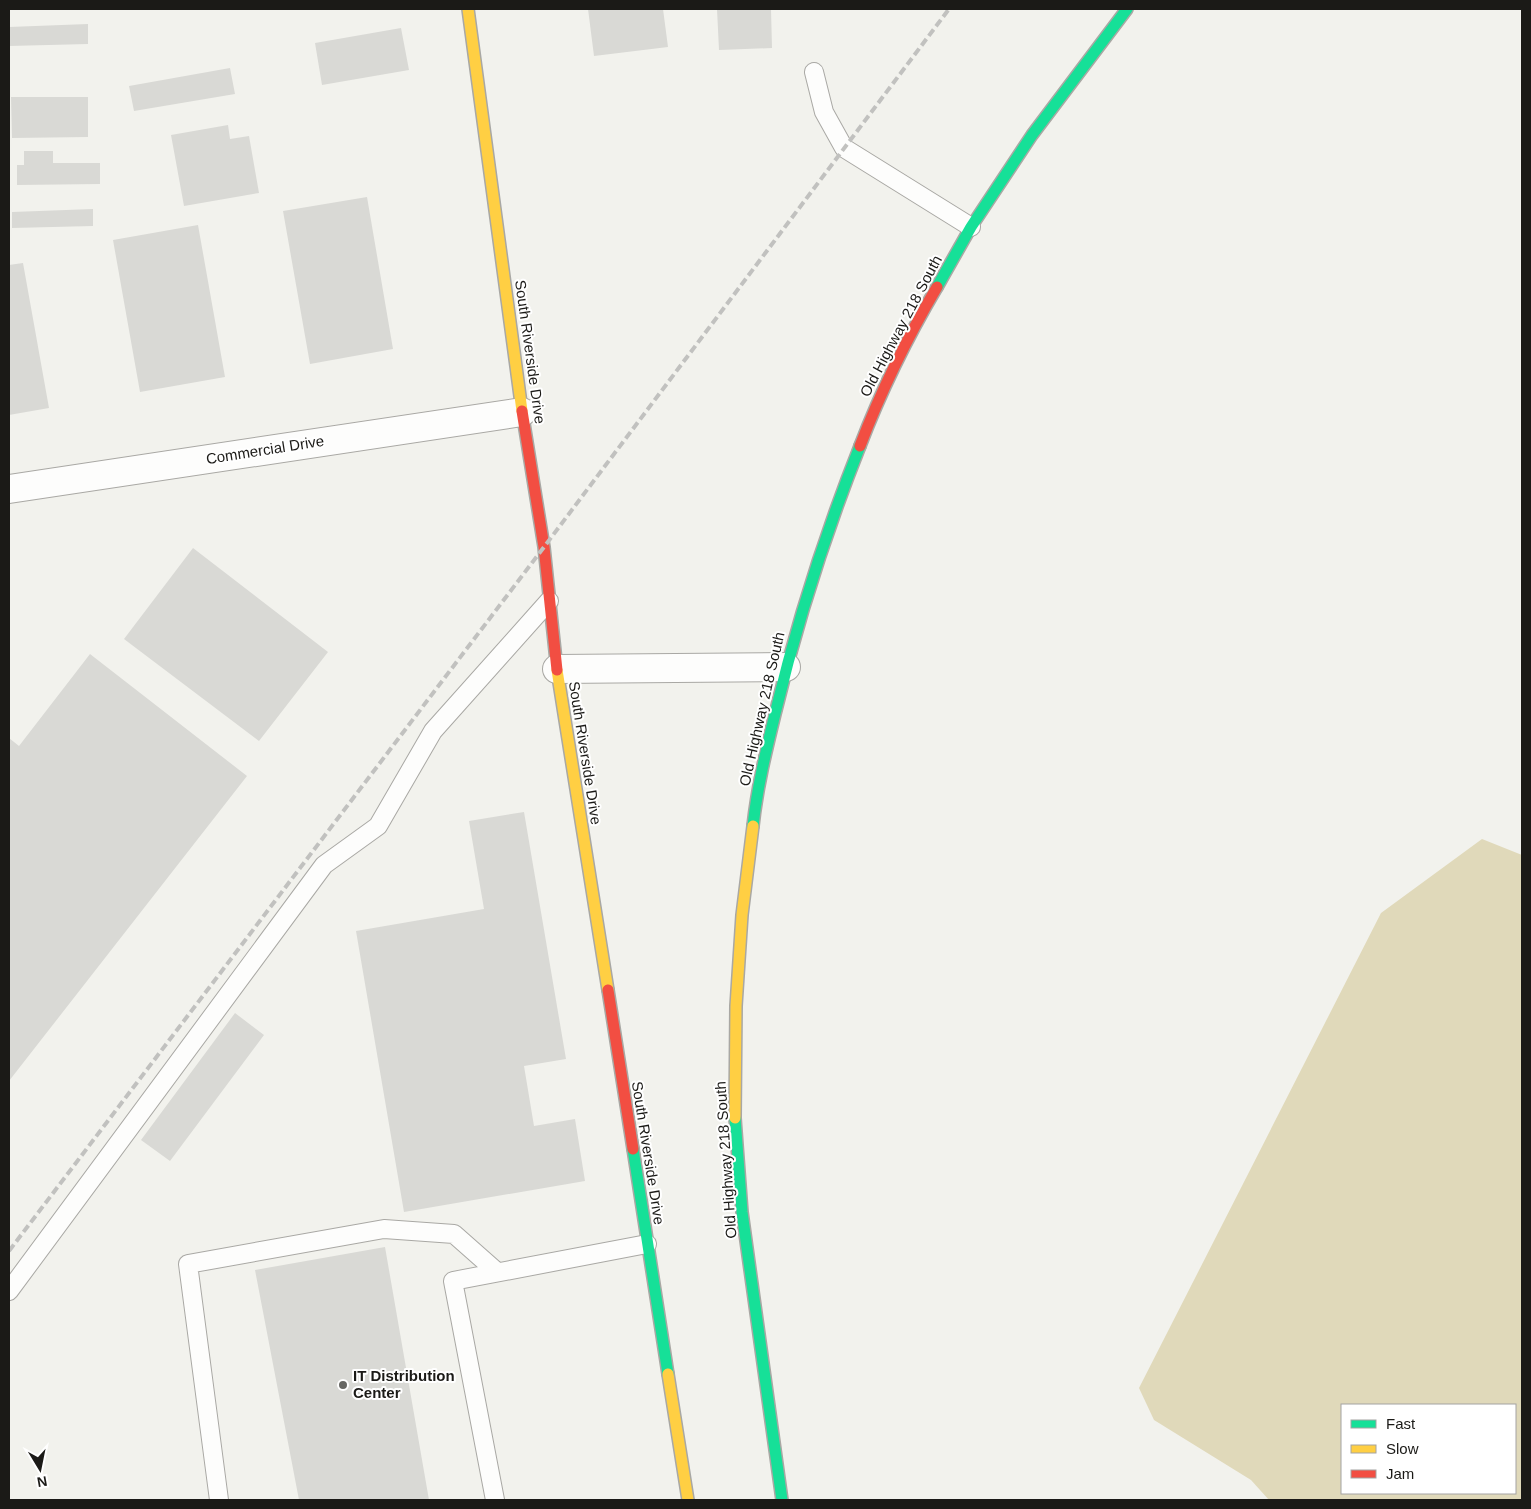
<svg xmlns="http://www.w3.org/2000/svg" width="1531" height="1509" font-family="Arial,sans-serif">
<style>
.green{fill:#e0d9ba;fill-rule:evenodd}
.building{fill:#d9d9d5}
.lines{fill:none;stroke-linecap:round;stroke-linejoin:round}
.lane-casing{stroke:#a9a8a4;stroke-width:20}
.street-casing{stroke:#a9a8a4;stroke-width:30}
.fast-casing{stroke:#a9a8a4;stroke-width:14}
.slow-casing{stroke:#a9a8a4;stroke-width:14}
.jam-casing{stroke:#a9a8a4;stroke-width:14}
.lane{stroke:#fdfdfc;stroke-width:18}
.street{stroke:#fdfdfc;stroke-width:28}
.fast{stroke:#16e098;stroke-width:11}
.slow{stroke:#ffcf43;stroke-width:11}
.jam{stroke:#f24e42;stroke-width:11}
.rail{stroke:#c1c1bf;stroke-width:4;stroke-dasharray:8 4;stroke-linecap:butt}
.poi-dot{fill:#666662;stroke:#fff;stroke-width:2}
.labels{text-anchor:middle;stroke-width:4;stroke-linejoin:round;paint-order:stroke}
.street-label{font-size:15px;fill:#1b1a17;stroke:#fff}
.poi-label{font-size:15px;font-weight:bold;fill:#1b1a17;stroke:#fff;text-anchor:start}
</style>
<rect width="100%" height="100%" fill="#f2f2ed"/>
<path class="green" d="M1482 839 1522 855V1500H1269L1251 1480 1154 1420 1139 1388 1381 913ZM1342 1405H1515V1493H1342Z"/>
<path class="building" d="M588 9H663L668 47 594 56Z
M717 9H771L772 48 719 50Z
M88 24V44L9 46V27Z
M401 28 409 70 322 85 315 43Z
M230 68 235 94 134 111 129 86Z
M11 97H88V137L12 138Z
M228 125 230 139 249 136 259 193 184 206 171 135Z
M24 151H53V163H100V184L17 185V165H24Z
M367 197 393 349 310 364 283 211Z
M93 209V226L12 228V212Z
M198 225 225 377 140 392 113 240Z
M23 263 49 408 9 415V265Z
M193 548 328 652 259 741 124 639Z
M90 654 247 776 9 1081V738L19 746Z
M524 812 566 1059 524 1066 534 1126 575 1119 585 1181 404 1212 356 931 484 909 469 821Z
M235 1013 264 1035 170 1161 141 1140Z
M385 1247 429 1500H299L255 1270Z"/>
<g class="lines">
<g class="lane-casing">
<path id="lane" d="M814 72 824 112 844 148 971 227
M9 1291 324 865 378 826 433 731 549 601
M219 1500 188 1264 384 1229 454 1234 497 1272
M495 1500 453 1281 647 1244"/>
</g>
<g class="street-casing">
<path id="street" d="M9 489 522 412
M557 669 786 667"/>
</g>
<g class="fast-casing">
<path id="fast" d="M937 287 971 227 1032 135 1127 9
M753 826C757 788 766 751 775 714 797 622 825 534 860 446
M735 1118 742 1212 782 1500
M633 1149 668 1374"/>
</g>
<g class="slow-casing">
<path id="slow" d="M468 9 522 411
M557 670 608 990
M735 1118 736 1006 742 915 753 826
M668 1374 688 1500"/>
</g>
<g class="jam-casing">
<path id="jam" d="M522 411 544 547 557 670
M860 446C881 391 907 338 937 287
M608 990 633 1149"/>
</g>
<use href="#lane" class="lane"/>
<use href="#street" class="street"/>
<use href="#fast" class="fast"/>
<use href="#slow" class="slow"/>
<use href="#jam" class="jam"/>
<path class="rail" d="M9 1251 544 547 949 9"/>
</g>
<circle class="poi-dot" cx="343" cy="1385" r="5"/>
<g class="labels">
<g class="street-label">
<text transform="translate(901 326) rotate(-62)" y="5">Old Highway 218 South</text>
<text transform="translate(530 352) rotate(82)" y="5">South Riverside Drive</text>
<text transform="translate(265 450) rotate(-9)" y="5">Commercial Drive</text>
<text transform="translate(762 709) rotate(-77)" y="5">Old Highway 218 South</text>
<text transform="translate(585 753) rotate(81)" y="5">South Riverside Drive</text>
<text transform="translate(648 1153) rotate(81)" y="5">South Riverside Drive</text>
<text transform="translate(726 1160) rotate(-94)" y="5">Old Highway 218 South</text>
</g>
<g class="poi-label">
<text x="353" y="1381">IT Distribution<tspan x="353" dy="17">Center</tspan></text>
</g>
</g>
<rect width="1531" height="1509" fill="none" stroke="#1b1a17" stroke-width="20"/>
<rect x="1341" y="1404" width="175" height="90" fill="#ffffff" stroke="#a4a3a2"/>
<rect x="1351" y="1420" width="25" height="8" fill="#16e098" stroke="#a4a3a2"/>
<text x="1386" y="1429" font-size="15" fill="#1b1a17">Fast</text>
<rect x="1351" y="1445" width="25" height="8" fill="#ffcf43" stroke="#a4a3a2"/>
<text x="1386" y="1454" font-size="15" fill="#1b1a17">Slow</text>
<rect x="1351" y="1470" width="25" height="8" fill="#f24e42" stroke="#a4a3a2"/>
<text x="1386" y="1479" font-size="15" fill="#1b1a17">Jam</text>
<g transform="translate(40 1469) rotate(170)" stroke="#ffffff" stroke-width="4" paint-order="stroke">
<path d="M0-4L9 19L0 12L-9 19Z" fill="#1b1a17"/>
<text y="-8" font-size="14" font-weight="bold" text-anchor="middle" fill="#1b1a17">N</text>
</g>
</svg>
